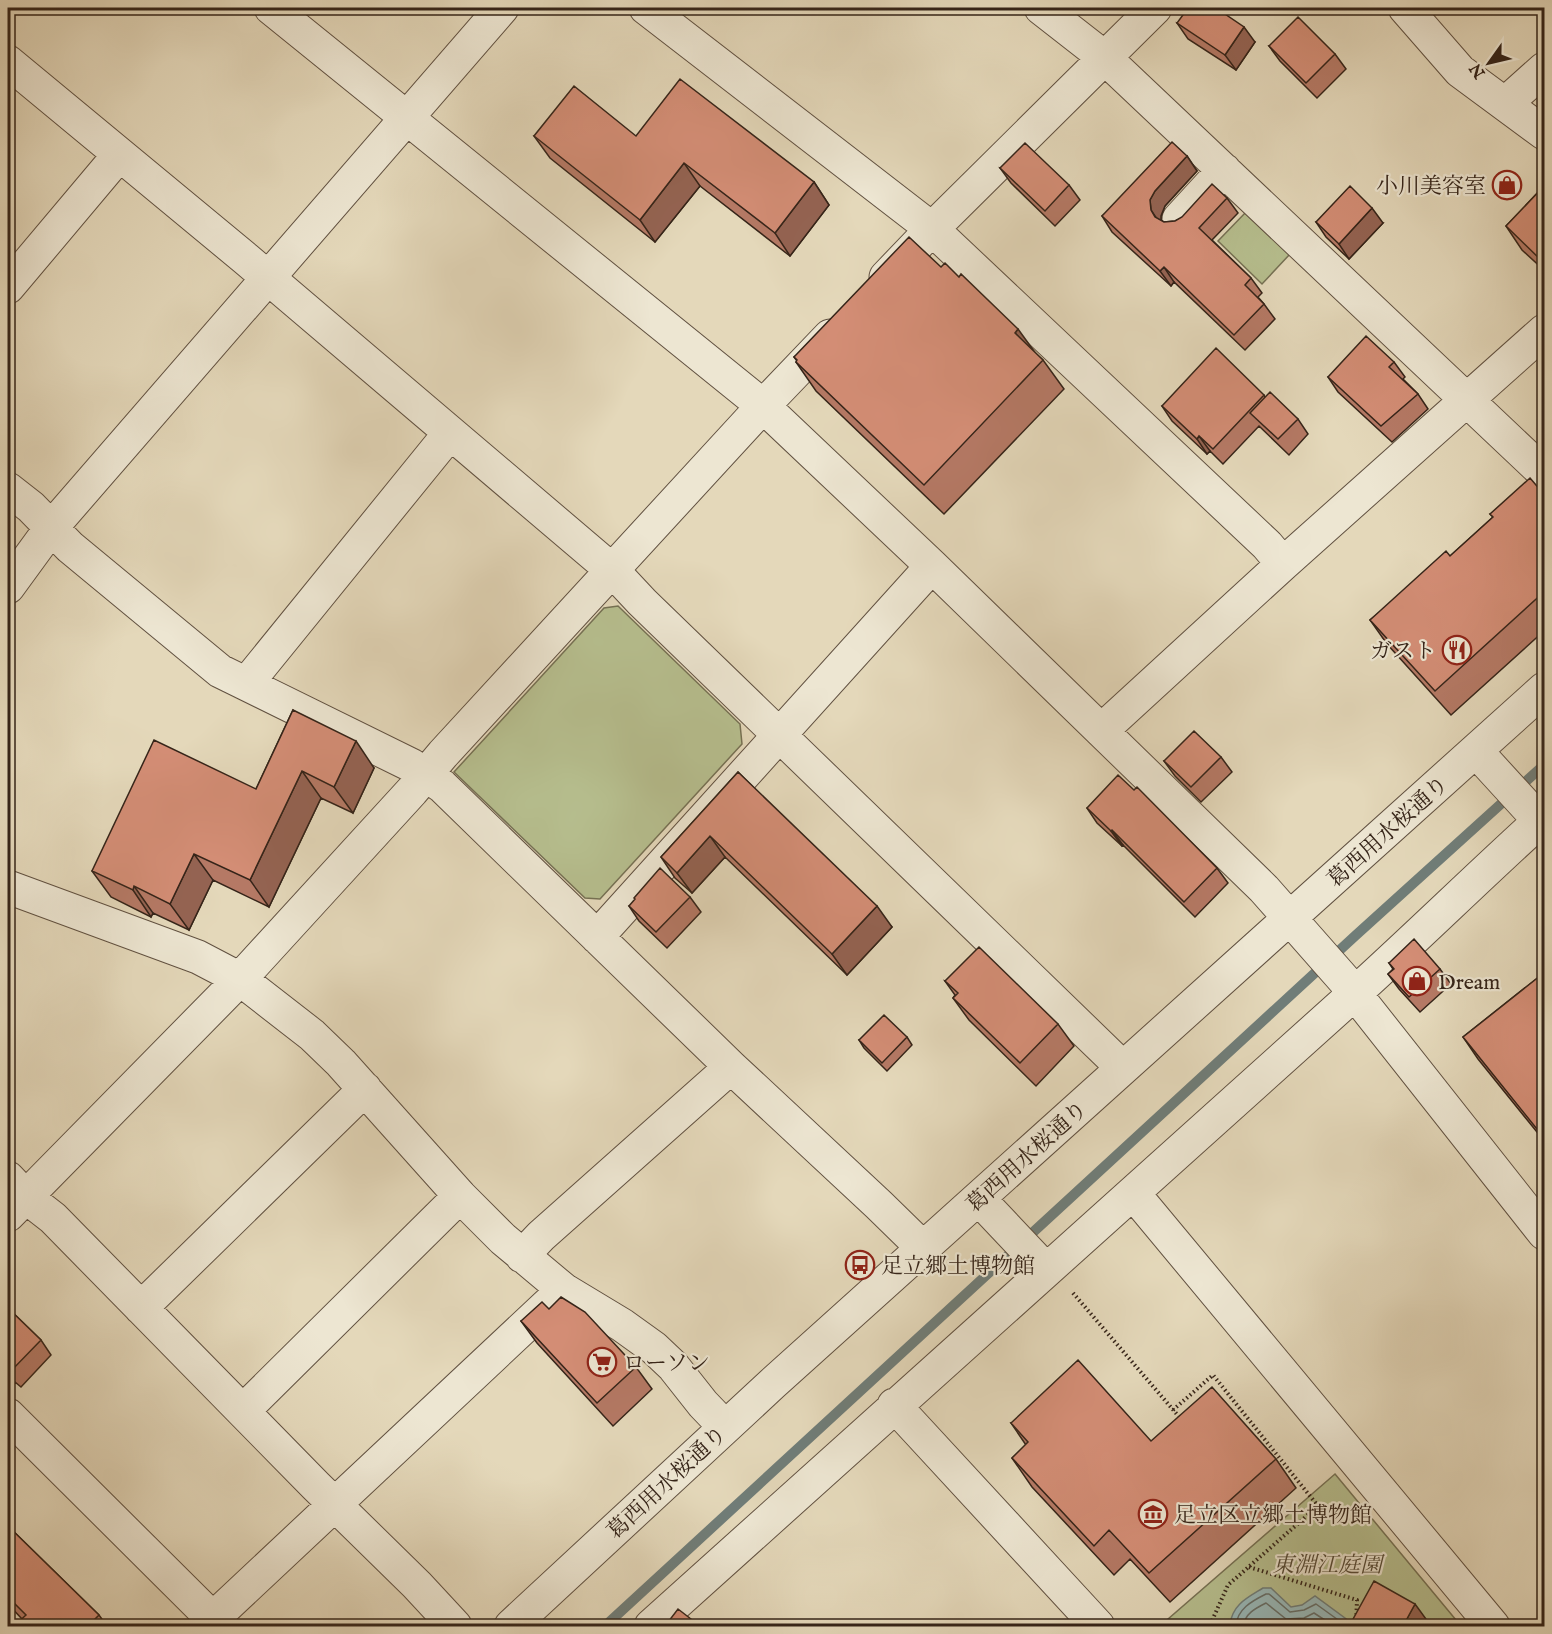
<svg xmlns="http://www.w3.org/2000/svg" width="1552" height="1634" font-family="'IM FELL English','Noto Serif JP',serif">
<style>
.green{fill:#b6be8e;stroke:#767154;stroke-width:1.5}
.water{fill:#98b8b8;stroke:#707d78;stroke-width:1.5}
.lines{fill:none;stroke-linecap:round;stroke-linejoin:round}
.shore{stroke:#666e68;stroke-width:1.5}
.stream{stroke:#707d78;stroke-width:10}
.minor-casing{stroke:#615141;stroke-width:35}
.path{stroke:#352419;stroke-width:4;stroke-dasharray:1.5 3;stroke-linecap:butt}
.minor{stroke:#ede6d2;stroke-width:33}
.wall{fill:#b57965;stroke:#352419;stroke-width:1.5}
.shaded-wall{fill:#946352;stroke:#352419;stroke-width:1.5}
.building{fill:#d38d75;stroke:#352419;stroke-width:1.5}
.labels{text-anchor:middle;stroke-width:4.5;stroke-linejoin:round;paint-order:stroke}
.poi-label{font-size:22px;fill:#352419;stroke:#ede6d2;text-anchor:start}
.street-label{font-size:22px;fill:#352419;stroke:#ede6d2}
.park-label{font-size:22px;font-style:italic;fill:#554a36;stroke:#ede6d2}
</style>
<rect width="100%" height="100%" fill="#e4d8ba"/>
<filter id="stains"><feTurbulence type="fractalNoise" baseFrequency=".00333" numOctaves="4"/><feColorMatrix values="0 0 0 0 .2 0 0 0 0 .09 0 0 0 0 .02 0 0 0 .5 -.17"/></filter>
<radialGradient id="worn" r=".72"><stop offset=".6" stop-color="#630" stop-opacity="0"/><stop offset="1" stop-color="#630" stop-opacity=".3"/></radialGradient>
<path class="green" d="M1246 212 1290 254 1262 284 1218 241Z
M618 606 740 724 742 744 600 899 585 898 454 772 604 608Z
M1335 1474 1461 1626H1160Z"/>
<path class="water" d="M1263 1588H1271L1291 1607 1302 1605 1315 1596 1349 1621 1347 1626H1232L1230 1624C1233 1604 1247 1598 1263 1588Z"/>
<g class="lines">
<path class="shore" d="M1236 1626C1237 1609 1252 1601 1266 1594H1269L1290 1612 1304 1610 1316 1604 1341 1622 1342 1626
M1244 1626C1244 1614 1256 1608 1266 1603L1286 1619 1304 1618 1314 1613 1334 1626"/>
<path class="stream" d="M605 1626 1355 936 1544 765"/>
<g class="minor-casing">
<path id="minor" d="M271 8 763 406 932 566 1264 889 1345 981 1544 1233
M646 8 932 229 1267 545 1283 564
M1041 8 1105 58 1544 473
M1405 8 1460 71 1544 133
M8 62 246 259 613 571 642 602 1123 1068
M1506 103 1544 69
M1179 219 1224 170
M886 277 932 229 1155 8
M8 287 119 155
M8 489 31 507 70 547 220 671 411 765 442 786 731 1067 879 1205 923 1248
M8 587 51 528 502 8
M247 683 450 433
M1102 730 1283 564 1544 331
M1476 751 1540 821
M8 887 198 957 240 979 312 1035 341 1063 460 1196 503 1239 564 1290 622 1325 654 1348 673 1366 703 1404 725 1427
M597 937 932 566
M8 1178 26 1197 53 1218 316 1486 417 1585 455 1626
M1133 1193 1493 1626
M979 1199 1046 1270
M8 1215 240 979 412 791 443 754 763 406 830 336
M522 1256 541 1236 731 1067
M141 1308 365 1089
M894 1405 1098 1626
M243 1411 460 1196
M8 1415 213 1619
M205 1626 558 1295
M511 1626 772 1384 1544 689
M651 1626C884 1415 1120 1206 1354 994 1418 936 1480 875 1544 817"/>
</g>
<path class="path" d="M1073 1293 1181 1419
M1173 1410 1213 1375 1318 1506 1228 1585 1211 1623 1214 1626
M1249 1567 1357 1600 1356 1626"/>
<use href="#minor" class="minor"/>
</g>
<path class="wall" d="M1177 23 1255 42 1236 70 1188 39Z
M1269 46 1335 54 1346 69 1317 98 1280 61Z
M534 136H636L814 182 829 205 790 256 700 186 655 242 550 158Z
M1187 156 1197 171 1165 206 1161 216V220L1164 222 1175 221 1227 198 1238 213 1212 240 1251 278 1262 293 1258 297 1264 304 1275 319 1245 350 1174 282 1171 286 1112 232 1102 216Z
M1000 168 1069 185 1080 200 1055 226 1011 183Z
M1545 185V271L1522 250 1506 226Z
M1316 222 1383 223 1349 259 1326 237Z
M941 267 1043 360 1064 389 944 514 816 391 796 362 797 361 794 357Z
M1394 362 1405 377 1403 379 1418 394 1428 409 1392 442 1338 392 1328 377Z
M1264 395 1265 397 1298 419 1308 434 1289 455 1259 426 1223 464 1210 451 1207 454 1172 421 1162 406Z
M1545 490V630L1451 715 1387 644 1370 620 1450 556 1493 517 1490 514 1542 492Z
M293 710 374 768 353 813 321 798 269 907 213 880 189 930 153 913 151 917 111 897 92 871 256 789Z
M1221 757 1232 772 1201 802 1175 776 1164 761Z
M738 772 892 927 847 975 725 857 692 893 675 878 661 857Z
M1134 790 1217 868 1228 883 1195 917 1123 845 1122 846 1097 823 1087 808Z
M690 897 701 912 667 948 639 921 629 906Z
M1389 963 1440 969 1451 984 1420 1012 1399 989 1388 974 1393 969Z
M1545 972V1142L1478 1059 1463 1037Z
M945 981 1058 1024 1074 1046 1036 1086 969 1020 953 998 955 995Z
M907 1037 912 1045 887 1071 864 1048 859 1040Z
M8 1308 41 1340 51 1355 21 1387 15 1382 9 1389 8 1388Z
M549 1309 636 1367 652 1389 613 1426 537 1343 521 1321Z
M1011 1423 1151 1441 1276 1459 1296 1488 1170 1602 1130 1559 1114 1575 1032 1487 1012 1458 1026 1445Z
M8 1526 99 1615 107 1626H14L22 1619 8 1604Z"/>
<path class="shaded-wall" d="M1244 27 1255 42 1236 70 1225 55Z
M1187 156 1197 171 1165 206 1161 216V225L1151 210 1150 200 1155 191Z
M684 163 700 186 655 242 640 220Z
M814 182 829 205 790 256 775 233Z
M1372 208 1383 223 1349 259 1339 244Z
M1164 267 1174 282 1171 286 1160 271Z
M1018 329 1039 358 1015 333Z
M1199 436 1210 451 1207 454 1197 439Z
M356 741 374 768 353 813 334 787Z
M302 771 321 798 269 907 250 880Z
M1112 830 1123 845 1122 846 1111 831Z
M710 836 725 857 692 893 677 873Z
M194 854 213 880 189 930 170 904Z
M134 886 153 913 151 917 133 890Z
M877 906 892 927 847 975 832 954Z
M1415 1604 1426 1619 1422 1626H1403Z"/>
<path class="building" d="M1188 8H1216L1244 27 1225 55 1177 23Z
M1298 17 1335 54 1306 83 1269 46Z
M680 79 814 182 775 233 684 163 640 220 534 136 574 86 636 136Z
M1172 142 1187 156 1155 191 1150 200 1151 210 1155 217 1164 222 1175 221 1182 217 1212 184 1227 198 1199 228 1251 278 1245 285 1264 304 1234 335 1164 267 1160 271 1102 216Z
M1025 143 1069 185 1045 211 1000 168Z
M1545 185V262L1544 263 1506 226Z
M1350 186 1372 208 1339 244 1316 222Z
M909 237 941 267 945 263 959 277 961 274 1018 329 1015 333 1043 360 924 485 796 362 797 360 794 357Z
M1366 336 1394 362 1389 367 1418 394 1381 426 1328 377Z
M1216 348 1264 395 1213 449 1199 436 1197 439 1162 406Z
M1270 392 1298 419 1278 439 1250 413Z
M1530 478 1542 492 1545 490V526L1543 527 1545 530V591L1435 691 1370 620 1446 551 1450 556 1493 517 1490 514Z
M293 710 356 741 334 787 302 771 250 880 194 854 170 904 134 886 133 890 92 871 154 740 256 789Z
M1194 731 1221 757 1191 787 1164 761Z
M738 772 877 906 832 954 710 836 677 873 661 857Z
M1118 775 1134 790 1137 787 1217 868 1184 902 1112 830 1111 831 1087 808Z
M660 868 690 897 656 932 629 906 635 899 634 898Z
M1414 939 1440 969 1409 997 1388 974 1394 969 1389 963Z
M979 947 1058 1024 1020 1063 953 998 958 993 945 981Z
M1545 972V1139L1463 1037Z
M884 1015 907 1037 882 1063 859 1040Z
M561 1297 585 1312 636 1367 597 1403 521 1321 542 1302 549 1309Z
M8 1308 41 1340 10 1372 8 1370Z
M1078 1360 1151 1441 1212 1387 1276 1459 1149 1573 1109 1530 1094 1546 1012 1458 1028 1442 1011 1423Z
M8 1526 99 1615 88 1626H14L26 1615 8 1597Z
M1374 1581 1415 1604 1403 1626H1361L1352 1621Z
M678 1609 700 1626H665Z"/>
<defs>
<g id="shop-ring" transform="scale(1.5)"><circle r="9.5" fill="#ede6d2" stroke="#8f2418" stroke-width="1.5"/><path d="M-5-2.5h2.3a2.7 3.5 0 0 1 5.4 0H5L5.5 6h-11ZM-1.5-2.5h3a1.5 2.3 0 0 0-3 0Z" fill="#8f2418"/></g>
<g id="restaurant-ring" transform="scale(1.5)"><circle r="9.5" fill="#ede6d2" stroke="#8f2418" stroke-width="1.5"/><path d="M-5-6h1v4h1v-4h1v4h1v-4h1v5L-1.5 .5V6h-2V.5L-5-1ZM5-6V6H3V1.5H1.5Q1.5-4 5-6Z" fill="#8f2418"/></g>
<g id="bus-ring" transform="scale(1.5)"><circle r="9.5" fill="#ede6d2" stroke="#8f2418" stroke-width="1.5"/><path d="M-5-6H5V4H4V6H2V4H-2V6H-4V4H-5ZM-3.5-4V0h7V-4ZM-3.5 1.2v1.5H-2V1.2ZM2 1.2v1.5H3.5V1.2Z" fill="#8f2418"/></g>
<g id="supermarket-ring" transform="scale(1.5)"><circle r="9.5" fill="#ede6d2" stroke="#8f2418" stroke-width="1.5"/><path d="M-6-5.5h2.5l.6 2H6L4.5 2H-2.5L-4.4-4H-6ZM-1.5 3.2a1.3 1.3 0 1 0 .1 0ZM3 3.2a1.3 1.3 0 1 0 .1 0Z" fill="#8f2418"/></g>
<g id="museum-ring" transform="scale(1.5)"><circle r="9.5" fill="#ede6d2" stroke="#8f2418" stroke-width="1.5"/><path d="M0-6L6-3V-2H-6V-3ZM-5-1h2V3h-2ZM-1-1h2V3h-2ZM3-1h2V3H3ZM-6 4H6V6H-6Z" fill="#8f2418"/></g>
</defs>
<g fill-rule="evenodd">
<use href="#shop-ring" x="1507" y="185"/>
<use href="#restaurant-ring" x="1457" y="650"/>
<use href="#shop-ring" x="1417" y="981"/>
<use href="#bus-ring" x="860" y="1265"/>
<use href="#supermarket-ring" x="602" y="1362"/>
<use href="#museum-ring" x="1153" y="1514"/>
</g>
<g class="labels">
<g class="poi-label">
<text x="1486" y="193" text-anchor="end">小川美容室</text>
<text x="1436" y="658" text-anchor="end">ガスト</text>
<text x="1438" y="989">Dream</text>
<text x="881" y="1273">足立郷土博物館</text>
<text x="623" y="1370">ローソン</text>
<text x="1174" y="1522">足立区立郷土博物館</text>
</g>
<g class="street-label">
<text transform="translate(1387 831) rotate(-42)" y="8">葛西用水桜通り</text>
<text transform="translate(1026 1156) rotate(-42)" y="8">葛西用水桜通り</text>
<text transform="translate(666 1482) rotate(-43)" y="8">葛西用水桜通り</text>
</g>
<g class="park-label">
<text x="1327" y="1572">東淵江庭園</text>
</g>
</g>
<rect width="1552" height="1634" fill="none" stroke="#e4d8ba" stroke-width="30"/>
<rect x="9" y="9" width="1534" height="1616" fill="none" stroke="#352419" stroke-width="3"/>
<rect x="15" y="15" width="1522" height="1604" fill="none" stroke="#352419" stroke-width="1.5"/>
<g transform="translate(1489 63) rotate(236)" stroke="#ede6d2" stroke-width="4.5" paint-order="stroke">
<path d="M0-4.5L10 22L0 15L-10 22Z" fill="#352419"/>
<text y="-9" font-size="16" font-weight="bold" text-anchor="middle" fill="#352419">N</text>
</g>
<rect width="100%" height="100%" filter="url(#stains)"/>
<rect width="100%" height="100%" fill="url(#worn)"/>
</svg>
